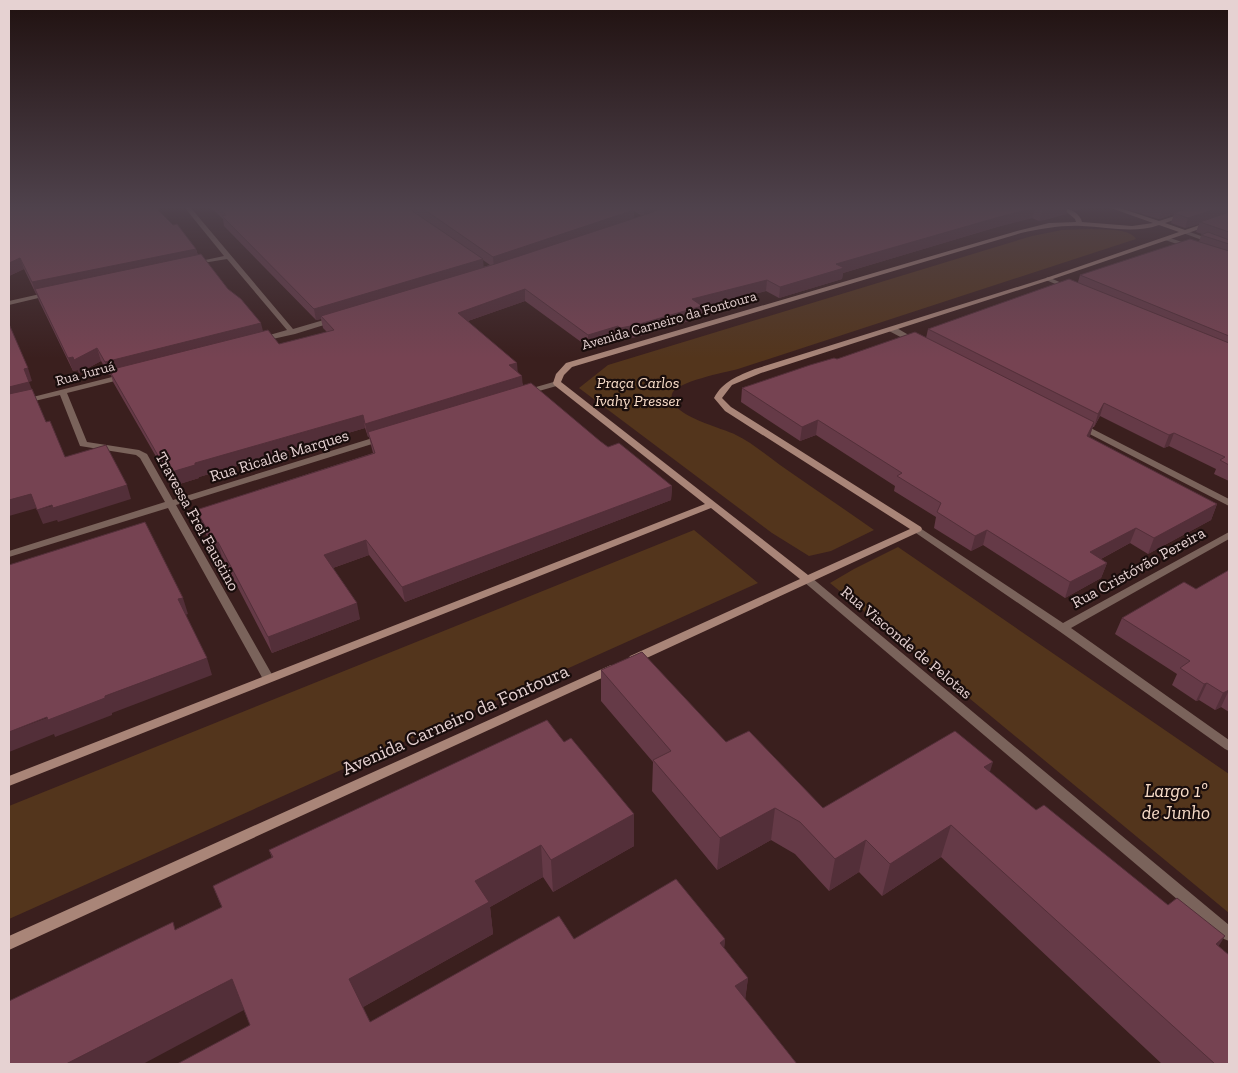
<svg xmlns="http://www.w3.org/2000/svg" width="1238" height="1073" font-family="'Zilla Slab',serif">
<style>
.green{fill:#53351c}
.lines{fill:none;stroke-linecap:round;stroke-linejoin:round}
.street{fill:#7a635b;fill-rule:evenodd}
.secondary{fill:#a98578;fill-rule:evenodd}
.wall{fill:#653a47;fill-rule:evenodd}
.shaded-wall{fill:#532f39}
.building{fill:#764352;stroke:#532f39}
.labels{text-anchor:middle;stroke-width:4.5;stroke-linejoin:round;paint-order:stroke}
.far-street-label{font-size:14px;fill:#e6d2d2;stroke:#190d0c}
.park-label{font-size:16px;font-style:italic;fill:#f9ddc9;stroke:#190d0c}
.street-label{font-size:16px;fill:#e6d2d2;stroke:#190d0c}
.near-street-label{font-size:19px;fill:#e6d2d2;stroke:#190d0c}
.near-park-label{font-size:19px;font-style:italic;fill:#f9ddc9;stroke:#190d0c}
</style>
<rect width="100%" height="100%" fill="#3a1f1e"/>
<path class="green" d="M1092 229C1104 230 1130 228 1136 239L738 369C726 372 675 382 672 394 666 415 723 428 736 435 751 442 766 455 780 465 811 487 843 508 874 530L831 551 809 556 772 533 579 388 608 365 1032 236 1062 230Z
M694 530 758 583 9 919V806Z
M898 547 1229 774V913L830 583 854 569Z"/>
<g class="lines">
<path class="street" d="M185 208H191L293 329 334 317H337V321L295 334 259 342V338L287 330 227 259 191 265V263L224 256Z
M1183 231H1187L1229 246V250L1183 233Z
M1167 237 1191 245 1192 246 1189 248 1165 240V238Z
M1048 277 1071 287 1072 288 1067 289 1046 280V278Z
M49 292 51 293V295L9 305V301Z
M889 327H895L919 341 918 343H912L889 331Z
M124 374 128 376 127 378 67 393 87 442 139 450 147 454 173 500 379 436H385L386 438 385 440 176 505 274 678 272 681H264L168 508 9 557V551L165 502 140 458 136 455 80 446 60 395 9 407V403Z
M557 381H560V385L525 395 521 393 522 391Z
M1079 422 1229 499V506L1076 427 1075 425Z
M917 526 1063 623 1229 532V539L1071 628 1229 740V751L1225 749 1059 631 913 531 912 529Z
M808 577 812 578 1229 925V941L1224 939 804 582 803 580Z"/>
<path class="secondary" d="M1062 208C1071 208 1080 214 1082 222L1132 226 1153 223 1111 208H1120L1159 221 1200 208H1209L1165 223 1185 230 1229 215V219L1050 280 761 373 732 385 722 398 731 407 921 527 922 529 921 531 638 662H630L628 659 630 656 800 579 711 508 9 786V776L705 504 554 385 553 383 556 374 566 363 1017 231 1049 223 1076 222 1075 219ZM1159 225 1179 232 1046 278 755 369C738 376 723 381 714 398L725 411 910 529 808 575 561 382 564 375 572 367 1021 233C1041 229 1061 225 1082 226 1108 227 1134 234 1159 225Z
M611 665 615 666 617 669 615 672 9 950V936Z"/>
</g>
<path class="wall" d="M9 208 164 217 196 249 198 255 263 331 279 344 327 332 323 328 321 319 316 320 224 226 223 219 211 208H1067L1066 214 1048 219 1039 221 1032 218 997 227 843 273 842 279 779 298 766 291 702 308V317L636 337 620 340 618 338 588 347 525 301 468 321 518 372 523 385 608 447 672 486 671 500 405 602 369 555 333 568 360 619 272 653 222 557 219 558 200 524 196 510 373 453 369 437H368L365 428 199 477V478L173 486 113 382 111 375H109L101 361 79 373 78 370 73 371 39 301 36 293V294L24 269 9 276ZM634 211 642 216 634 219ZM483 260 490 265 483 267Z
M1068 208H1083L1076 211Z
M1122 208H1229V481L1214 474 1216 469 1169 446 1164 448 1100 416 1094 427H1093L1089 437 1217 504 1211 520 1148 554 1130 543 1101 559 1107 563 1101 578 1065 598 983 545 971 551 934 528 936 517 894 491 895 486 816 435 800 441 741 402 742 388 837 359 926 338 928 329 1078 282 1080 275 1199 241 1202 234 1196 232 1199 224 1185 228 1171 223 1174 214 1159 219Z
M1229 570V712L1221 707 1215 710 1199 700 1196 701 1172 685 1177 674 1115 634 1122 618 1196 589Z
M601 670 726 742 823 808 990 772 1036 810 1218 947 1229 1064H1162L941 857 882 896 859 872 829 891 795 854 771 840 717 870 652 791 653 762 601 701Z
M564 742 634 814V846L553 892 543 877 490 907 493 934 363 1007 370 1022 574 939H725L724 948 748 978 745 999 797 1064 250 1025 244 1010 176 929 222 908 213 886 272 858 269 850Z"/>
<path class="shaded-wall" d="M644 208H671L644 217Z
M1035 208 1032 218 997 227 843 273 842 279 779 298 780 287 836 264 999 217Z
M1052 208H1067L1066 214 1039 221 1042 210Z
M1076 208H1083L1076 211Z
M1164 208H1193L1174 213V214L1159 219 1162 209Z
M1218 208H1229V214L1200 222 1199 224 1185 228 1188 218Z
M634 210V221L494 268 493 257Z
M196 249 199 260 35 289 36 293V294L32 282Z
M20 258 24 269 9 276V263Z
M483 259 484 270 321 316V319L316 320 314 309Z
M767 280 766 291 702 308V317L636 337 620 340V328L692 299Z
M525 289V301L459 324 458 313Z
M261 323 264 335 109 370 111 375H109L105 362Z
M618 326V338L588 347V335Z
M97 348 101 361 79 373 74 360Z
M73 357 78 370 73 371 68 358Z
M517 363 518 375 509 365Z
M28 368 32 381 29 382 34 395 9 401V387L24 369Z
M522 376 523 389 368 432 369 437H368L365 424Z
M1104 403 1100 416 1094 427 1098 414Z
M363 415 365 428 199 477V478L173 486 168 473 195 463Z
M818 420 816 435 800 441 802 427Z
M1094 422 1090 436 1082 451 1087 436Z
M1174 433 1169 446 1164 448 1169 435Z
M127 485 131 499 58 522 57 520 43 524 37 510Z
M672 486 671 500 405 602 402 587Z
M31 494 37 508 9 516V500Z
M1217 504 1211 520 1148 554 1154 538Z
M1136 528 1130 543 1084 568 1090 552Z
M987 530 983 545 971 551 975 536Z
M366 540 369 555 327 570 324 555Z
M218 542 222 557 219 558 215 543Z
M1107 563 1101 578 1065 598 1070 582Z
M183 598 188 614 183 616 178 599Z
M357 603 360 619 272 653 268 637Z
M207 658 212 675 112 713V715L55 737 54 734 9 752V732Z
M1207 683 1199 700 1196 701 1204 684Z
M1229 690 1221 707 1215 710 1223 693Z
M993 762 983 794 984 767Z
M775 808 771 840 717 870 720 838Z
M634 814V846L553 892 551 860Z
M951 825 941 857 882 896 890 864Z
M866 840 859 872 829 891 835 859Z
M541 845 543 877 490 907 493 934 358 1010 349 979 475 881Z
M1225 936 1205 968 1216 944Z
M725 939 722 971 720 943Z
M748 978 744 1009 735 986Z
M232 979 244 1010 143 1064H66Z"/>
<path class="building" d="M9 208H156L173 225 177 224 196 249 32 282 20 258 9 263Z
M219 208H408L483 259 314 309 222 216 226 215Z
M422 208H630L634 210 493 257Z
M662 208H1035L999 217 836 264 844 268 780 287 767 280 692 299 702 306 636 325 620 328 618 326 588 335 525 289 458 313 517 363 509 365 522 376 365 424 363 415 195 463V465L168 473 109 370 268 330 279 344 334 330 321 316 495 264 647 214Z
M1035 208H1052L1042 210Z
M1188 208H1218L1188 218 1174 213Z
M1229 212V232L1200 222Z
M1208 232 1229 240V244L1201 235Z
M1190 239 1229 251V336L1080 275Z
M201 254 228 289 241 299 261 323 105 362 97 348 74 360 73 357 68 358 35 289Z
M1069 279 1229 343V465L1220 460 1225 457 1174 433 1169 435 1104 403 1098 414 928 329Z
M9 324 28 368 24 369 29 382 9 387Z
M915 332 1094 422 1087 436 1217 504 1154 538 1136 528 1090 552 1107 563 1070 582 987 530 975 536 937 512 941 503 897 476 902 473 818 420 802 427 742 388 810 365 834 358 837 359Z
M531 383 600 441 608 447 619 443 672 486 402 587 366 540 324 555 357 603 268 637 218 542 215 543 196 510 375 453 368 432Z
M32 389 46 422 50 421 65 457 106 445 127 485 53 508 52 505 37 510 31 494 9 500V394Z
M145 522 183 598 178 599 207 658 105 696V698L48 720 47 717 9 732V565Z
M1229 570V690L1223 693 1207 683 1204 684 1180 668 1190 661 1122 618 1184 582 1196 589Z
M642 652 726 742 749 731 823 808 955 731 993 762 984 767 1036 810 1044 805 1168 905 1177 898 1225 936 1216 944 1229 955V1064H1215L951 825 890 864 866 840 835 859 800 822 775 808 720 838 653 760 671 751 601 670Z
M547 720 564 742 571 738 634 814 551 860 541 845 475 881 489 902 349 979 370 1022 559 916 574 939 676 879 725 939 720 943 748 978 735 986 797 1064H177L250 1025 232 979 66 1064H9V1001L173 922 175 930 222 907 213 886 273 857 269 850Z"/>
<linearGradient id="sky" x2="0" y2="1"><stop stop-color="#201110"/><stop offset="0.58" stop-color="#4f424c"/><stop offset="1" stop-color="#4f424c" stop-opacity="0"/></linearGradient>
<rect width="1238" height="358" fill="url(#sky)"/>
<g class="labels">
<g class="far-street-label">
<text transform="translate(669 320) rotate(-16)" y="5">Avenida Carneiro da Fontoura</text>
<text transform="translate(85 373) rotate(-15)" y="5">Rua Juruá</text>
</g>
<g class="park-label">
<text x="638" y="388">Praça Carlos<tspan x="638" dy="18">Ivahy Presser</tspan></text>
</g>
<g class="street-label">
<text transform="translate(279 455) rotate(-17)" y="6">Rua Ricalde Marques</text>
<text transform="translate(198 521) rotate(61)" y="6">Travessa Frei Faustino</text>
<text transform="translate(1138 567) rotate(-29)" y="6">Rua Cristóvão Pereira</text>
<text transform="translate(907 642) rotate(40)" y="6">Rua Visconde de Pelotas</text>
</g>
<g class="near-street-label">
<text transform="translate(455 719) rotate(-24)" y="7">Avenida Carneiro da Fontoura</text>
</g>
<g class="near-park-label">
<text x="1176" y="797">Largo 1º<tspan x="1176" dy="22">de Junho</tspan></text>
</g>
</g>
<rect width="1238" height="1073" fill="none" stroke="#e6d2d2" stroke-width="20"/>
</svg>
